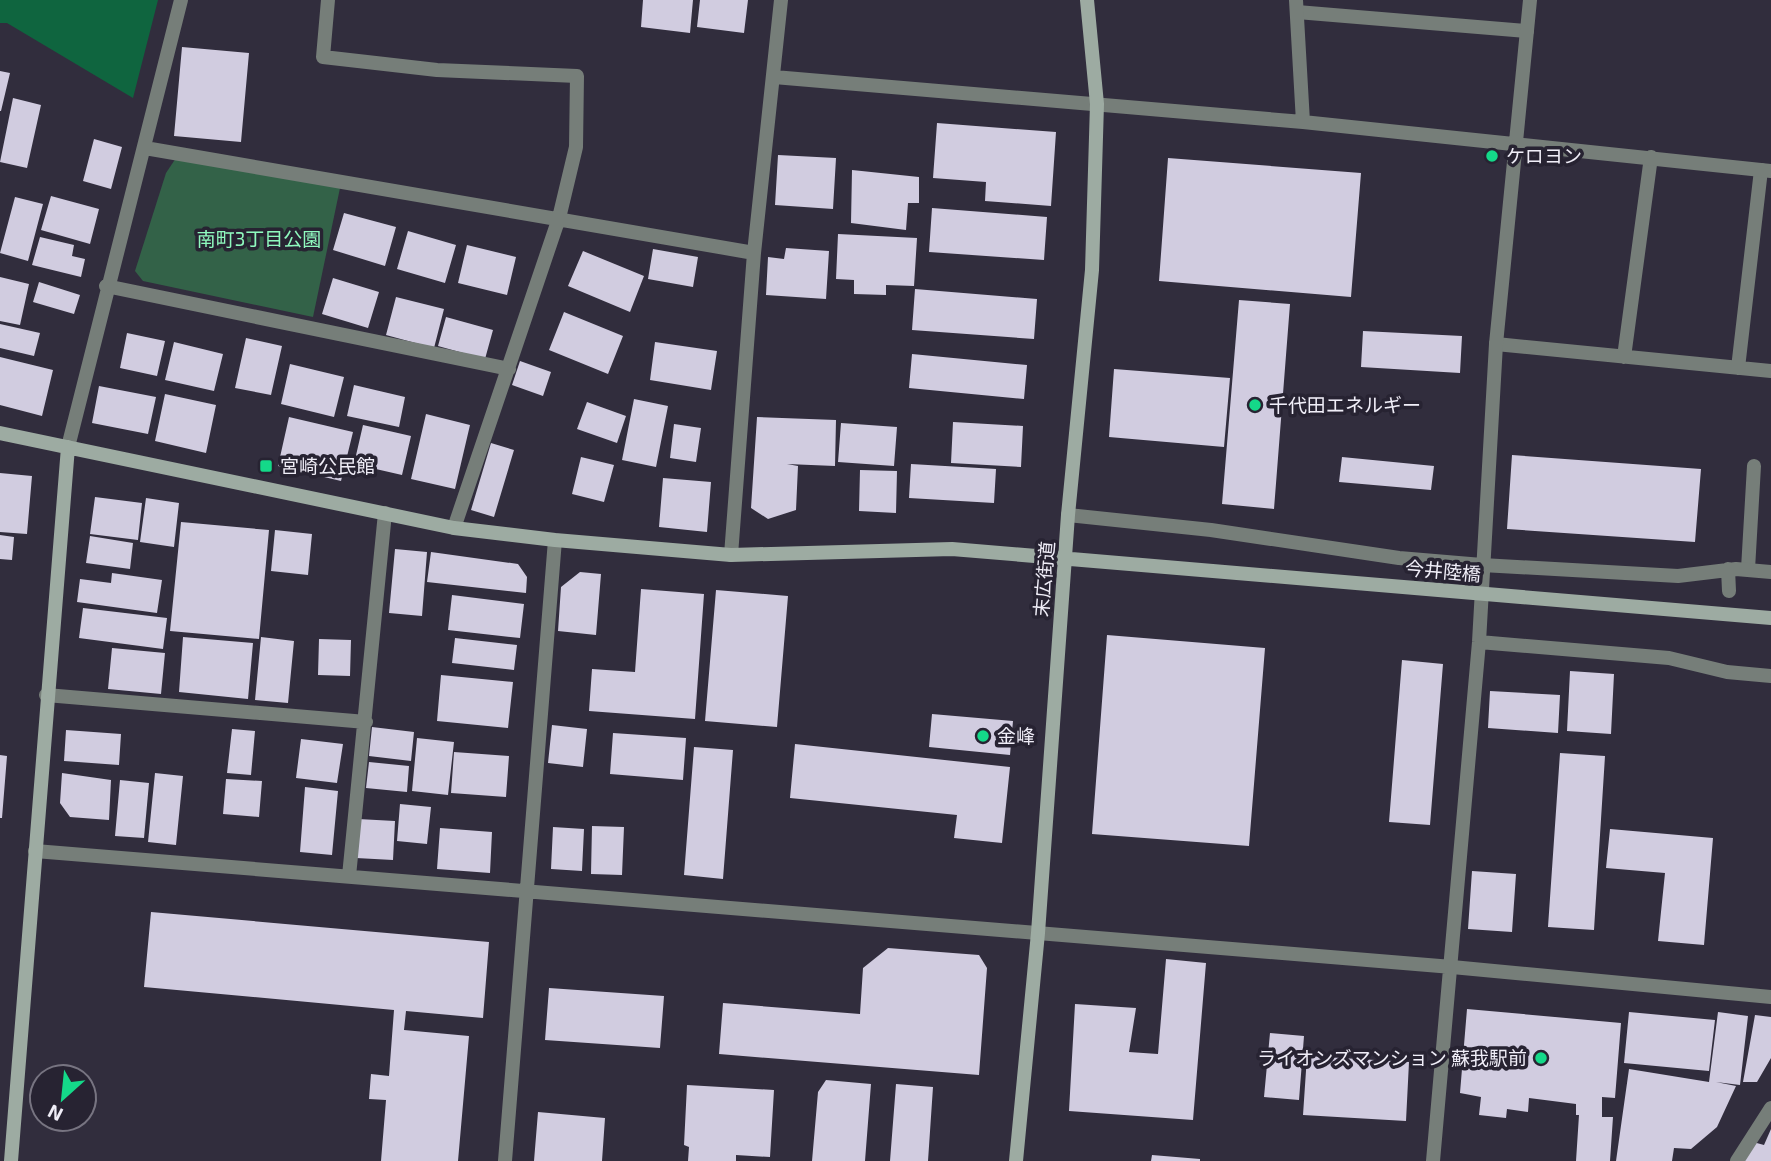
<svg xmlns="http://www.w3.org/2000/svg" width="1771" height="1161" font-family="'Exo 2','Noto Sans JP',sans-serif">
<style>
.green{fill:#336248}
.forest{fill:#0f653f}
.building{fill:#d1cce0}
.lines{fill:none;stroke-linecap:round;stroke-linejoin:round}
.lane{stroke:#767e79;stroke-width:14}
.street{stroke:#767e79;stroke-width:14}
.secondary{stroke:#9daba2;stroke-width:14}
.poi-dot{fill:#14d989;stroke:#272332;stroke-width:2.5}
.labels{text-anchor:middle;stroke-width:7;stroke-linejoin:round;paint-order:stroke}
.poi-label{font-size:19px;fill:#f0eef8;stroke:#272332;text-anchor:start}
.park-label{font-size:19px;fill:#8ff9be;stroke:#272332}
.street-label{font-size:19px;fill:#f0eef8;stroke:#272332}
</style>
<rect width="100%" height="100%" fill="#312d3d"/>
<path class="green" d="M178 155 340 188 313 317 143 281 135 271 166 173Z"/>
<path class="forest" d="M0 0H158L133 98 7 23H0Z"/>
<path class="building" d="M643 0H693L690 33 641 27Z
M700 0H748L744 33 697 27Z
M182 47 249 53 241 142 174 136Z
M0 71 10 73 1 111H0Z
M13 98 41 105 27 168 0 162Z
M937 123 1056 132 1051 206 985 201 986 182 933 178Z
M94 139 122 147 111 189 83 181Z
M778 155 836 158 833 209 775 205Z
M1168 158 1361 173 1351 297 1159 281Z
M852 170 919 177V203H908L906 230 851 223Z
M51 196 99 209 90 244 41 230Z
M15 197 43 204 28 261 0 253Z
M932 208 1047 217 1044 260 929 252Z
M344 213 396 227 385 266 333 250Z
M408 231 456 245 445 283 397 269Z
M838 234 917 238 914 286 886 285V295L854 294V280L836 279Z
M40 237 74 245 72 256 85 259 81 277 32 265Z
M467 245 516 257 507 295 458 283Z
M786 248 829 251 826 299 766 295 768 257 784 259Z
M653 249 698 257 693 287 648 279Z
M583 251 644 276 630 312 568 286Z
M0 277 29 284 20 325 0 321Z
M333 278 379 292 368 328 322 314Z
M39 282 80 295 74 314 33 302Z
M915 289 1037 299 1034 339 912 330Z
M396 297 444 309 434 348 386 335Z
M1239 300 1290 304 1274 509 1222 504Z
M564 312 623 336 608 374 549 350Z
M446 317 493 330 485 359 438 346Z
M0 324 40 333 34 356 0 348Z
M1363 331 1462 336 1460 373 1361 367Z
M127 333 165 341 157 376 120 368Z
M246 338 282 346 271 395 235 388Z
M174 342 223 354 214 391 165 380Z
M655 342 717 351 711 390 650 380Z
M912 354 1027 365 1024 399 909 388Z
M0 357 53 370 42 416 0 405Z
M520 361 551 372 543 396 512 385Z
M290 364 344 377 334 417 281 404Z
M1114 369 1230 378 1224 447 1109 437Z
M354 385 405 397 399 427 347 416Z
M99 386 156 397 148 434 92 423Z
M165 394 216 405 206 453 155 441Z
M634 399 668 406 656 467 622 460Z
M587 402 626 416 617 443 577 429Z
M426 414 470 425 455 489 411 479Z
M289 417 353 432 341 481 278 466Z
M757 417 836 420 835 466 787 464 798 466 796 510 768 519 751 508Z
M953 422 1023 426 1021 467 951 463Z
M841 423 897 427 894 466 838 462Z
M674 424 701 428 696 462 670 458Z
M363 425 411 436 402 475 354 464Z
M491 443 514 450 494 517 471 510Z
M1512 455 1701 469 1695 542 1507 529Z
M581 457 614 465 604 502 572 494Z
M1342 457 1434 466 1431 490 1339 482Z
M911 464 996 469 994 503 909 498Z
M860 470 897 471 896 513 859 511Z
M0 473 32 476 27 534 0 532Z
M663 478 711 482 707 532 659 527Z
M95 497 142 503 138 540 90 534Z
M146 498 179 503 174 547 140 542Z
M181 522 269 530 259 639 170 631Z
M275 530 312 534 308 575 271 571Z
M0 535 14 537 12 560 0 559Z
M90 536 133 543 130 569 86 563Z
M395 549 427 552 422 616 389 613Z
M431 552 518 564 527 577 526 593 427 582Z
M580 572 601 574 596 635 558 631 561 587Z
M112 573 162 580 157 613 77 602 80 579 111 583Z
M641 589 704 594 695 719 589 711 592 669 635 672Z
M716 590 788 596 777 727 705 721Z
M452 595 524 604 520 638 448 630Z
M83 608 167 618 163 649 79 638Z
M1107 635 1265 648 1249 846 1092 834Z
M183 637 253 643 248 699 179 692Z
M261 637 294 641 288 703 255 700Z
M455 638 517 645 514 670 452 663Z
M319 639 351 640 350 676 318 675Z
M112 648 165 653 161 694 108 689Z
M1402 660 1443 664 1430 825 1389 822Z
M1570 671 1614 674 1611 734 1567 731Z
M441 675 513 682 508 728 437 721Z
M1490 691 1560 695 1558 733 1488 728Z
M932 714 1013 721 1010 755 929 747Z
M552 725 587 729 583 767 548 763Z
M372 727 414 732 411 761 369 756Z
M232 729 255 731 251 775 227 773Z
M66 730 121 734 119 765 64 761Z
M613 733 686 738 683 780 610 774Z
M417 738 454 742 448 795 412 791Z
M301 739 343 744 337 783 296 778Z
M795 744 1010 767 1002 843 954 838 957 815 790 798Z
M694 747 733 750 723 879 684 875Z
M454 752 509 756 506 797 451 793Z
M1560 753 1605 756 1594 930 1548 927Z
M0 755 7 756 2 818H0Z
M369 762 409 766 407 792 366 788Z
M62 773 111 780 109 820 70 817 60 803Z
M155 773 183 776 176 845 148 842Z
M226 779 262 781 259 817 223 814Z
M120 780 149 783 144 838 115 836Z
M305 787 338 791 332 855 300 852Z
M400 804 431 807 427 844 397 841Z
M358 819 395 821 393 860 356 858Z
M592 826 624 827 622 875 591 874Z
M553 827 584 829 582 871 551 869Z
M440 828 492 832 490 873 437 869Z
M1610 829 1713 838 1704 945 1658 941 1665 873 1606 868Z
M1472 871 1516 874 1512 932 1468 929Z
M151 912 489 942 483 1018 406 1011 404 1030 469 1036 458 1161H381L386 1100 369 1099 371 1074 389 1076 394 1010 144 987Z
M888 948 979 955 987 968 979 1075 719 1054 723 1003 860 1014 863 968Z
M1166 959 1206 963 1193 1120 1069 1111 1075 1004 1136 1008 1129 1052 1158 1054Z
M549 988 664 996 660 1048 545 1040Z
M1467 1009 1621 1023 1615 1098 1602 1097V1117H1613L1610 1161H1576L1579 1115H1576V1104L1529 1098 1528 1112 1507 1109 1506 1118 1479 1115 1481 1097 1460 1093Z
M1629 1012 1715 1020 1709 1071 1624 1063Z
M1718 1012 1748 1016 1740 1085 1716 1082 1736 1086 1717 1127 1691 1149 1674 1148 1672 1161H1616L1629 1069 1709 1082Z
M1755 1015 1771 1017V1058L1757 1082H1743Z
M1270 1033 1304 1036 1299 1100 1264 1097Z
M1307 1056 1409 1062 1406 1121 1303 1115Z
M826 1080 871 1084 865 1161H812L818 1092Z
M896 1084 933 1087 928 1161H890Z
M687 1085 774 1090 770 1157 736 1155V1161H688L689 1147 684 1145Z
M538 1112 605 1118 602 1161H534Z
M1771 1129V1161H1741L1753 1142 1764 1145Z
M1152 1155 1200 1159V1161H1151Z"/>
<g class="lines">
<path class="lane" d="M1297 12 1527 31
M1496 344 1771 371
M1624 357 1651 157
M1738 368 1761 170
M1748 569 1754 466"/>
<path class="street" d="M328 0 323 57 437 70 577 76 576 147 559 218 454 528
M1296 0 1303 122
M774 77 1303 122 1771 171
M145 148 754 253
M106 286 509 369
M68 447 181 0
M1068 515 1211 530 1399 558 1482 565 1678 576 1736 569 1771 572
M731 555 754 253 781 0
M1728 569 1729 591
M1479 642 1669 658 1727 672 1771 676
M46 695 366 722
M35 851 1452 967 1771 997
M349 876 385 513
M505 1161 555 540
M1433 1161 1479 642 1496 344 1530 0
M1737 1161 1771 1108"/>
<path class="secondary" d="M0 433 454 528 555 540 731 555 952 549 1771 618
M11 1161 68 447
M1016 1161 1038 933 1068 515 1092 270 1097 104 1087 0"/>
</g>
<g class="poi-dot">
<circle cx="1492" cy="156" r="7"/>
<circle cx="1255" cy="405" r="7"/>
<rect x="259" y="459" width="14" height="14" rx="3.5"/>
<circle cx="983" cy="736" r="7"/>
<circle cx="1541" cy="1058" r="7"/>
</g>
<g class="labels">
<g class="poi-label">
<text x="1506" y="163">ケロヨン</text>
<text x="1269" y="412">千代田エネルギー</text>
<text x="280" y="473">宮崎公民館</text>
<text x="997" y="743">金峰</text>
<text x="1527" y="1065" text-anchor="end">ライオンズマンション 蘇我駅前</text>
</g>
<g class="park-label">
<text x="259" y="246">南町3丁目公園</text>
</g>
<g class="street-label">
<text transform="translate(1443 571) rotate(5)" y="7">今井陸橋</text>
<text transform="translate(1044 579) rotate(-85)" y="7">末広街道</text>
</g>
</g>
<g transform="translate(63 1098) rotate(207)"><circle r="33" fill="#272332" stroke="#777481" stroke-width="2"/>
<path d="M0-5L12 26L0 18L-12 26Z" fill="#14d989"/>
<text y="-10" font-size="19" font-weight="bold" text-anchor="middle" fill="#f0eef8">N</text>
</g>
</svg>
